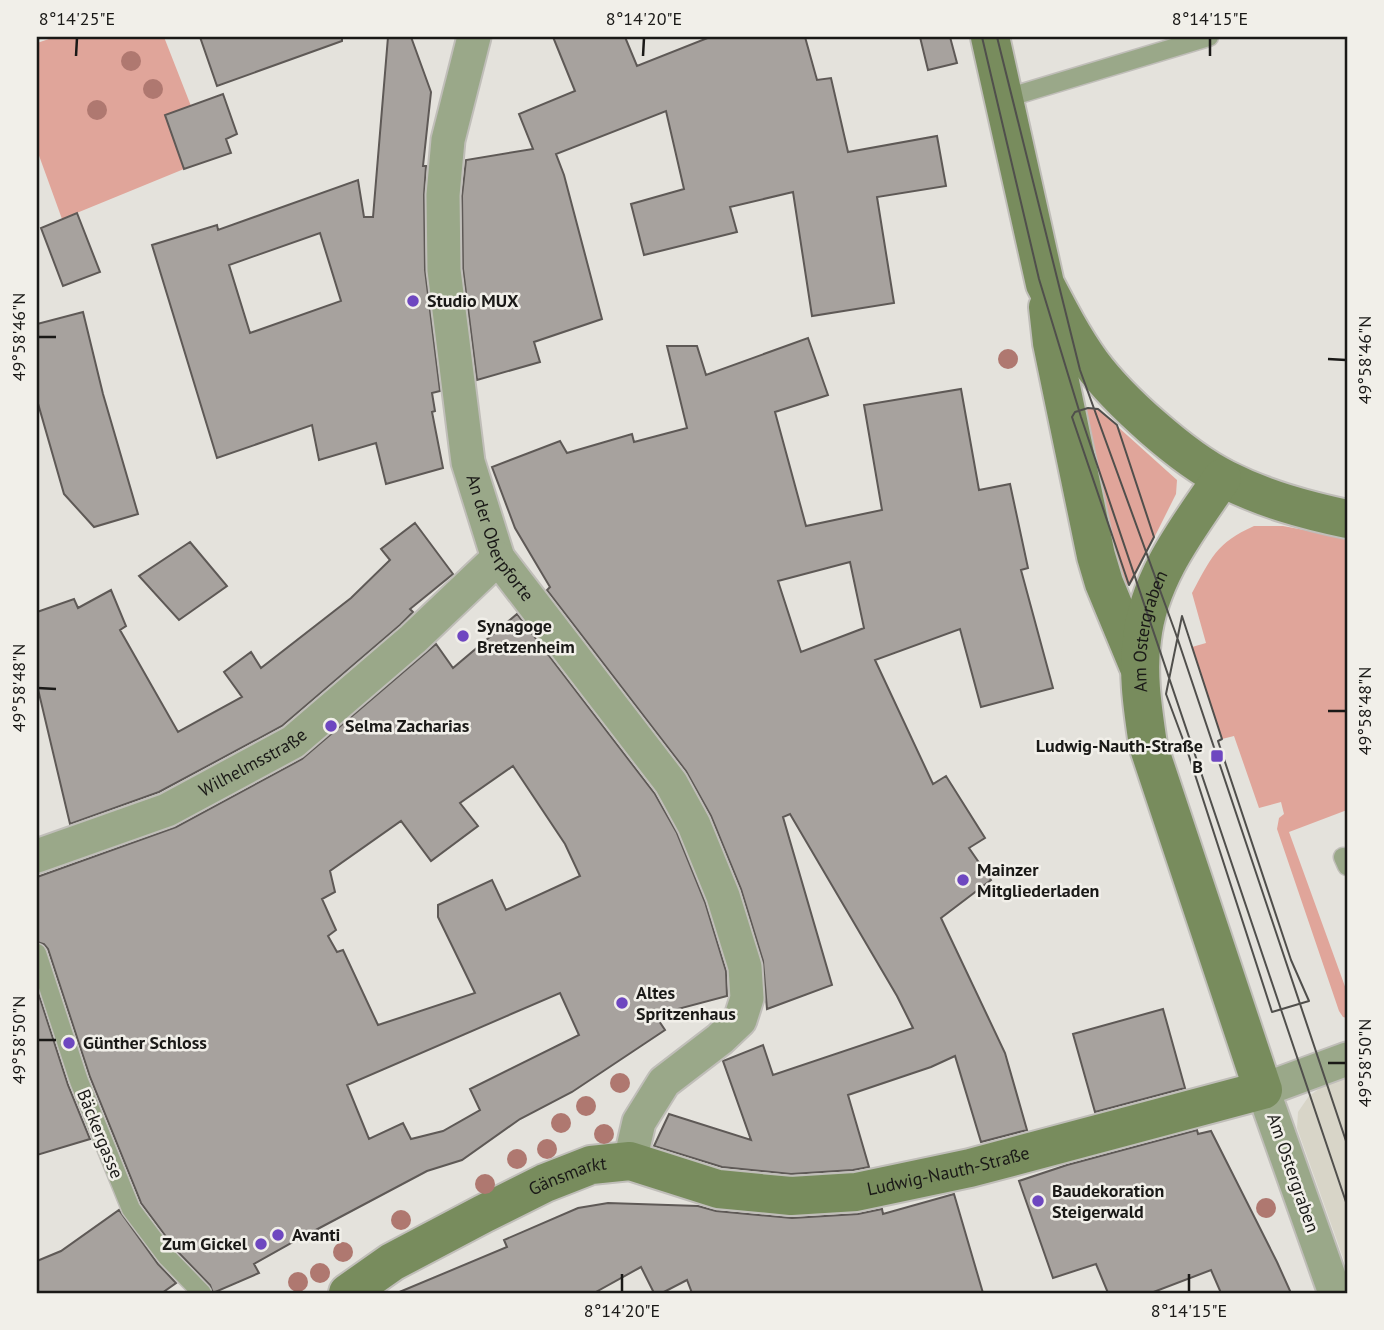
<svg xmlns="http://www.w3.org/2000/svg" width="1384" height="1330" font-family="'PT Sans',sans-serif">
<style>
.built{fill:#d8d5c8}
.green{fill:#e0a59a}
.building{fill:#a7a29e;stroke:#5e5956;stroke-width:2;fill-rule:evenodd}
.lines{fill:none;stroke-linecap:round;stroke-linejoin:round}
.lane-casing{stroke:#c0beb9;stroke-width:21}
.street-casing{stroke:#c0beb9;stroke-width:37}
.secondary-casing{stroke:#c0beb9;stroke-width:42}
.lane{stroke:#9aa889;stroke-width:18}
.street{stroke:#9aa889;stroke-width:33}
.secondary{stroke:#788c5d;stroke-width:38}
.tram{stroke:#504f4c;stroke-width:2}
.tree{fill:#af7870}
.ticks{fill:none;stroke:#1a1917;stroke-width:2.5}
.poi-dot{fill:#6e47c0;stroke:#f1efe9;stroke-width:2.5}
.labels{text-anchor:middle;stroke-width:5;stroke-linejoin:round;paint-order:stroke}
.poi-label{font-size:18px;font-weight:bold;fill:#1a1917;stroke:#f1efe9;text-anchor:start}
.street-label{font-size:18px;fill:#1a1917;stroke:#f1efe9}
.neatline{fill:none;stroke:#1a1917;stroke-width:2.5}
.ticks-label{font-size:18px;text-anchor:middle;fill:#1a1917}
</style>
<rect width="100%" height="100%" fill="#e4e2dc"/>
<path class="built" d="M1347 1076V1269L1297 1128 1298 1112 1309 1096 1326 1084Z"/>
<path class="green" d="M55 37H164L191 106 165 115 184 169 62 219 37 150V43Z
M1088 408 1098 409 1177 480 1176 494 1132 582 1124 587 1075 412Z
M1254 526H1283L1347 538V810L1289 832 1347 992V1018L1343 1017 1339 1011 1277 829 1279 818 1284 814 1281 802 1259 808 1234 736 1222 739 1192 647 1206 643 1192 593C1211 558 1216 543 1254 526Z"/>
<path class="building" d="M200 37H342V41L217 86Z
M388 37H411L431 92 423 166H426L424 195 425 270 440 391 432 393 435 411 432 412 443 468 386 484 376 443 319 460 312 425 217 458 152 245 217 225 218 230 358 180 364 217H373ZM320 233 341 301 250 333 229 265Z
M553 37H625L637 66 710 37H805L817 80 831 78 848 152 937 136 946 186 877 197 894 303 812 316 793 192 730 207 737 232 644 255 631 204 684 189 666 111 556 154 564 175 602 319 534 342 540 362 477 380 463 269 462 196 466 160 533 149 519 114 575 91Z
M920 37H950L957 63 928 70Z
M223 94 237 134 226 139 231 153 184 169 165 115Z
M77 213 100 272 63 286 41 228Z
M83 312 103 394 138 514 94 527 64 494 37 400V324Z
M808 338 828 395 775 412 806 526 882 510 864 405 961 389 979 490 1010 484 1028 568 1021 570 1053 688 981 707 960 629 875 660 933 784 946 776 985 838 969 848 991 880 941 918 1005 1053 1027 1130 981 1142 955 1056 931 1067 848 1095 869 1167 853 1170 791 1174 722 1167 654 1146 669 1114 751 1140 723 1061 763 1045 773 1075 913 1028 897 996 790 814 783 817 832 985 767 1009 763 961 741 889 711 816 686 771 547 590 550 587 515 528 492 467 560 441 567 453 632 434 634 442 687 428 667 346H697L706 375ZM850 562 864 628 801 652 778 581Z
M415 523 453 574 410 609 413 612 400 625 282 726 159 792 70 824 37 685V612L74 599 78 608 111 590 126 626 120 630 178 732 242 697 224 672 251 652 261 668 351 598 390 560 381 549Z
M190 542 227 586 179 620 139 576Z
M517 614 655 794 677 833 705 902 726 971 727 996 655 1015 665 1030 572 1092 520 1119 462 1160 427 1171 295 1241 254 1264 259 1273 213 1293 210 1285 176 1250 141 1203 90 1077 48 949 44 944 37 942V877L176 827 302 759 436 644 453 668ZM513 766 565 844 580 876 506 910 492 880 438 905V917L475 993 378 1025 343 950 337 952 328 936 336 930 322 899 335 892 330 871 401 821 431 861 478 826 460 803ZM560 993 579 1035 470 1089 480 1110 443 1131 411 1139 403 1123 369 1139 347 1085Z
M37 989 68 1085 90 1139 37 1155Z
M1163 1009 1185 1088 1095 1112 1073 1034Z
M1197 1130 1198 1134 1211 1131 1277 1262 1291 1293H1221L1211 1270 1151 1293H1108L1096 1264 1053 1278 1019 1181 1067 1165Z
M954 1194 983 1293H692L687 1280 662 1293H654L641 1267 594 1293H397L507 1247 504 1240 578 1208 608 1203 698 1206 716 1211 792 1218 858 1214 882 1209 883 1214Z
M119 1210 158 1264 176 1283 162 1293H37V1261L61 1251Z"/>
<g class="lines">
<g class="lane-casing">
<path id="lane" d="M1003 99 1209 37
M1343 857 1347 866
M37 953 79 1081 131 1209 167 1257 202 1293"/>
</g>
<g class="street-casing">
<g id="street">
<path id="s1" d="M474 37 448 140 443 195 444 270 468 462 498 558 671 783 694 825 723 896 745 967 747 998 740 1020 720 1039 664 1082 639 1122 630 1161"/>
<path id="s2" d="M37 856 167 810 293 742 413 639 498 558"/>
<path d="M1335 1293 1263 1090 1347 1059"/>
</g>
</g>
<g class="secondary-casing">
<g id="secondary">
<path d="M990 37 1045 284C1059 311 1073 338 1091 363 1119 401 1183 458 1225 479 1264 499 1305 510 1347 519"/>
<path d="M1048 307 1052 343 1096 556 1104 583 1138 665"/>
<path id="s3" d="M348 1293 392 1262 483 1214 545 1183 591 1165 630 1161 718 1189 791 1196 856 1192 970 1168 1263 1090 1148 745C1143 710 1137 674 1142 639 1149 577 1188 528 1222 478"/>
</g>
</g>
<use href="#lane" class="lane"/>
<use href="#street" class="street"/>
<use href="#secondary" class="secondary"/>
<path class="tram" d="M982 37 1039 279 1081 417 1347 1205
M997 37 1080 370 1177 637 1347 1144
M1088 408 1098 409 1117 425 1154 537 1129 585 1072 417 1075 412Z
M1182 616 1222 739 1218 741 1291 960 1309 1001 1272 1012 1188 753 1166 694Z"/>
</g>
<g class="tree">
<circle cx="131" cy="61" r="10"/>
<circle cx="153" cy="89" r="10"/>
<circle cx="97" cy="110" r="10"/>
<circle cx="1008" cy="359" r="10"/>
<circle cx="620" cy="1083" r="10"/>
<circle cx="586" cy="1106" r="10"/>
<circle cx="561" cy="1123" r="10"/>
<circle cx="604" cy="1134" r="10"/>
<circle cx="547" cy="1149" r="10"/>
<circle cx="517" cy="1159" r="10"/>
<circle cx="485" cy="1184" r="10"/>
<circle cx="1266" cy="1208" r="10"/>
<circle cx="401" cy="1220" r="10"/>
<circle cx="343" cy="1252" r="10"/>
<circle cx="320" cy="1273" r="10"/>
<circle cx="298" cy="1282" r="10"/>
</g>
<path class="ticks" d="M76 56 77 38M643 56 644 38M1210 56V38M38 337H56M1328 359 1346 360M38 688 56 689M1328 711H1346M38 1040H56M1328 1063H1346M622 1292V1274M1189 1292V1274"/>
<g class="poi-dot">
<circle cx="413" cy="301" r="7"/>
<circle cx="463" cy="636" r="7"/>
<circle cx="331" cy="726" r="7"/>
<rect x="1210" y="749" width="14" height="14" rx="3.5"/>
<circle cx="963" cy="880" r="7"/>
<circle cx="622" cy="1003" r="7"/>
<circle cx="69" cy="1043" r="7"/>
<circle cx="1038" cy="1201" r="7"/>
<circle cx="278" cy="1235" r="7"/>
<circle cx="261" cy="1244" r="7"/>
</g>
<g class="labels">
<g class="poi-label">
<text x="427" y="307">Studio MUX</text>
<text x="477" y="632">Synagoge<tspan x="477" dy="21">Bretzenheim</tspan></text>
<text x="345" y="732">Selma Zacharias</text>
<text x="1203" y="752" text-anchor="end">Ludwig-Nauth-Straße<tspan x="1203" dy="21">B</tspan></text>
<text x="977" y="876">Mainzer<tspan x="977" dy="21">Mitgliederladen</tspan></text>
<text x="636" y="999">Altes<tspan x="636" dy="21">Spritzenhaus</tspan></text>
<text x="83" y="1049">Günther Schloss</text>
<text x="1052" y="1197">Baudekoration<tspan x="1052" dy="21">Steigerwald</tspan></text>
<text x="292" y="1241">Avanti</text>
<text x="247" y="1250" text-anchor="end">Zum Gickel</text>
</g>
<g class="street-label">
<text dy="6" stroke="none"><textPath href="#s1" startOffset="513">An der Oberpforte</textPath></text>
<text dy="6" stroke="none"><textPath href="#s3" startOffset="1444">Am Ostergraben</textPath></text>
<text dy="6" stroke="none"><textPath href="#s2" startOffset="236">Wilhelmsstraße</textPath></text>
<text transform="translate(100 1134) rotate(68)" y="6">Bäckergasse</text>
<text dy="6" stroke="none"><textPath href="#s3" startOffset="640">Ludwig-Nauth-Straße</textPath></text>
<text transform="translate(1293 1173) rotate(71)" y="6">Am Ostergraben</text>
<text dy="6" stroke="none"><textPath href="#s3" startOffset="250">Gänsmarkt</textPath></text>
</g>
</g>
<rect width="1384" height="1330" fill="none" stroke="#f1efe9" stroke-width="77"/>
<rect x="38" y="38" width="1308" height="1254" class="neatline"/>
<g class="ticks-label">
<text x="77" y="25">8°14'25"E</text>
<text x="644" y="25">8°14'20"E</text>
<text x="1210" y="25">8°14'15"E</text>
<text transform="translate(19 337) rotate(-90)" y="6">49°58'46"N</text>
<text transform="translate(1365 360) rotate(-90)" y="6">49°58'46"N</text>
<text transform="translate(19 688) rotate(-90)" y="6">49°58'48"N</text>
<text transform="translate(1365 711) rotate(-90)" y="6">49°58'48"N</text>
<text transform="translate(19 1040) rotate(-90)" y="6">49°58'50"N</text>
<text transform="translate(1365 1063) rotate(-90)" y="6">49°58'50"N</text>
<text x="622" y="1317">8°14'20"E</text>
<text x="1189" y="1317">8°14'15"E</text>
</g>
</svg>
